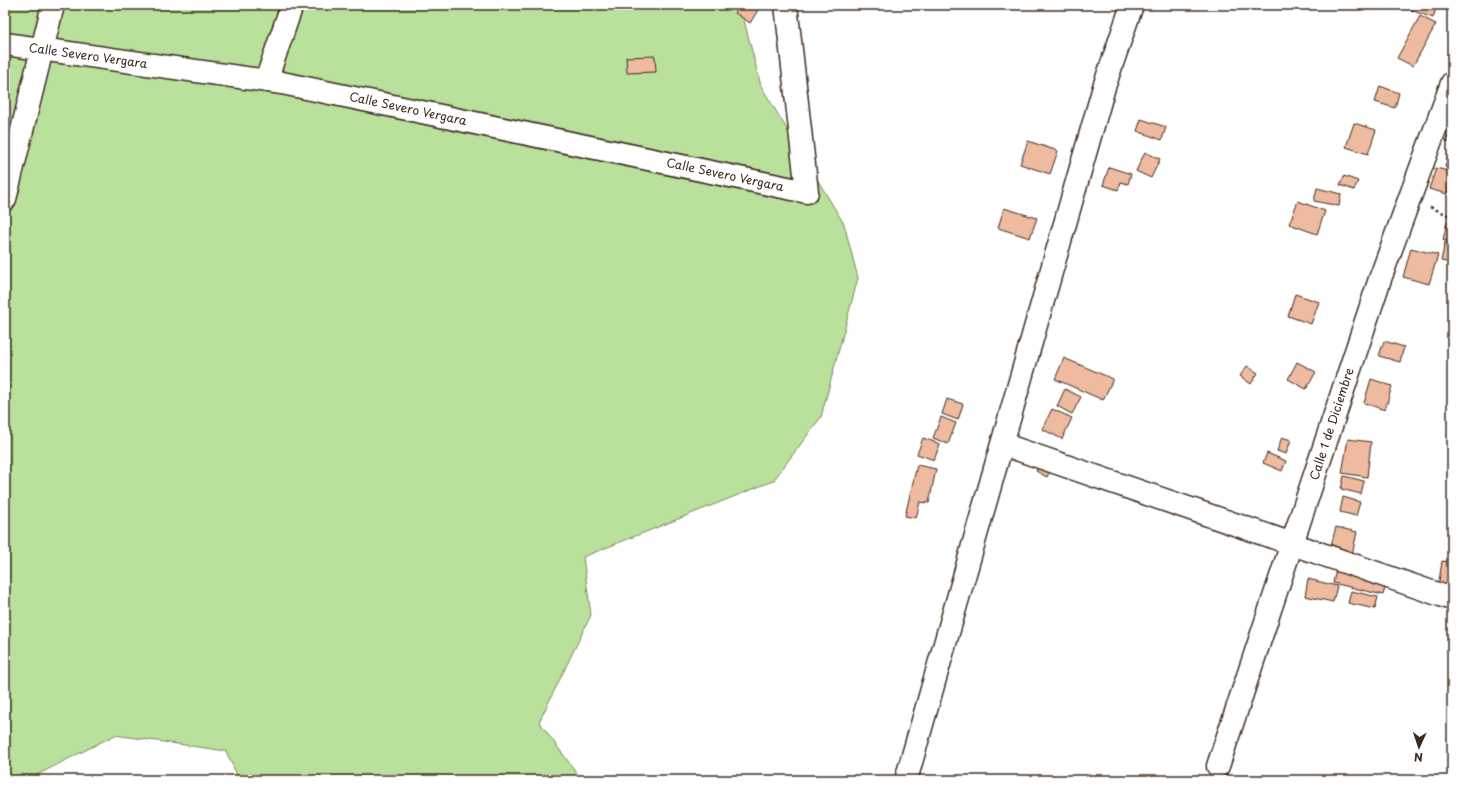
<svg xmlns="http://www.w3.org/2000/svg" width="1457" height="785" font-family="'Playpen Sans',sans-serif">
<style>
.green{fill:#b9e19c;stroke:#7a865d}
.building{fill:#eebaa0;stroke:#3b2a1e}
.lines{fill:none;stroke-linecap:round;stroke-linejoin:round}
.minor-casing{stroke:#3b2a1e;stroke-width:25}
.path{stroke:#3b2a1e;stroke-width:2.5;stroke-dasharray:3 3;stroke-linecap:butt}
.minor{stroke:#fff;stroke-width:22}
.labels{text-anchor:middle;stroke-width:3;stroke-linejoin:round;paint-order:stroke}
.street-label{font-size:12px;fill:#3b2a1e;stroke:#fff}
</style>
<rect width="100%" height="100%" fill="#fff"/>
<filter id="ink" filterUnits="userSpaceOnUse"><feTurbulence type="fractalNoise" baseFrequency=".025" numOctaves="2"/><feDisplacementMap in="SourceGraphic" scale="8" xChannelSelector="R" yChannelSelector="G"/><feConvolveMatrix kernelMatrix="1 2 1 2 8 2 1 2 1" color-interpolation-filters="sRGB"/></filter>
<g filter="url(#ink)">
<path class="green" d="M5 5H740L761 86 844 224 858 278 821 417 773 481 583 557 591 615 539 722 582 780H239L226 751 115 735 27 780H5Z"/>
<path class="building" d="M740 5H750L758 10 750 23 735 13Z
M1413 5H1437L1433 18 1411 10Z
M1420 16 1436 24 1413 66 1397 58Z
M655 56 656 72 627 73 626 57Z
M1380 86 1399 93 1395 108 1375 102Z
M1141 119 1166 127 1162 140 1137 131Z
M1354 123 1376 130 1368 154 1346 147Z
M1452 127V143L1446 141Z
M1028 141 1058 151 1050 174 1020 164Z
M1451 148H1452V169L1445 167Z
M1145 152 1160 159 1151 178 1136 171Z
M1109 167 1131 174 1128 184 1121 182 1118 190 1103 185Z
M1436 168 1452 172 1447 194 1429 189Z
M1344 176 1358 181 1354 190 1340 185Z
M1317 188 1341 194 1339 206 1314 201Z
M1298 201 1325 211 1317 234 1289 224Z
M1004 208 1037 218 1030 238 998 228Z
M1447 222 1452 223V242L1443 240Z
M1445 242 1452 244V263L1441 261Z
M1411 248 1438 255 1429 284 1403 277Z
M1295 294 1319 302 1311 324 1288 316Z
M1384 341 1404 347 1400 362 1379 356Z
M1064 358 1113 379 1103 400 1055 379Z
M1297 362 1316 372 1306 389 1288 379Z
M1247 366 1258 373 1251 384 1240 376Z
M1371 379 1392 386 1385 410 1364 403Z
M1065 389 1081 397 1072 414 1057 406Z
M947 399 963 404 958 420 942 414Z
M1052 409 1072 418 1062 439 1042 429Z
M941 417 956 423 948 444 933 438Z
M1282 437 1291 440 1286 454 1277 451Z
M923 438 940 444 934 460 917 454Z
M1348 439 1371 442 1367 477 1342 473Z
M1267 453 1286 461 1282 471 1263 463Z
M1041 461 1052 467 1047 477 1036 471Z
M917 465 936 469 929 503 920 502 916 518 905 516Z
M1344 476 1364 481 1361 494 1341 489Z
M1343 497 1360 502 1356 516 1340 512Z
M1336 527 1357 532 1352 555 1330 549Z
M1339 555 1387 581 1383 595 1333 583Z
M1442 561 1452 562V590L1438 588Z
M1308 579 1337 586 1333 602 1305 596Z
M1351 591 1378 597 1375 609 1348 603Z"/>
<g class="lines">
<g class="minor-casing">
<path id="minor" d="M5 44 282 83 807 192 786 5
M266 81 292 5
M5 199 53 5
M1002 444 1452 599
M1218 766 1380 279 1452 83
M906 780 1104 87 1132 5"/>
</g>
<path class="path" d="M1430 207 1452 217"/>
<use href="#minor" class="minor"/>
</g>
</g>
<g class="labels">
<g class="street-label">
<text transform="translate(88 56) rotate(8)" y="4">Calle Severo Vergara</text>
<text transform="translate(408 109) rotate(12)" y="4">Calle Severo Vergara</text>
<text transform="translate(725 175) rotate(12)" y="4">Calle Severo Vergara</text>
<text transform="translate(1332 424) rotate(-72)" y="4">Calle 1 de Diciembre</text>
</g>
</g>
<rect width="1457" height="785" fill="none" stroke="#fff" stroke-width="20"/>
<rect x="10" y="10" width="1437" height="765" fill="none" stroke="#3b2a1e" stroke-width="1.5" filter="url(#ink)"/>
<g transform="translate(1419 747) rotate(183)" stroke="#ffffff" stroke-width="3" paint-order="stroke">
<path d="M0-3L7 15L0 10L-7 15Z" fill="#3b2a1e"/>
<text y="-6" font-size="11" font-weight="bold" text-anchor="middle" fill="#3b2a1e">N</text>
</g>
</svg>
